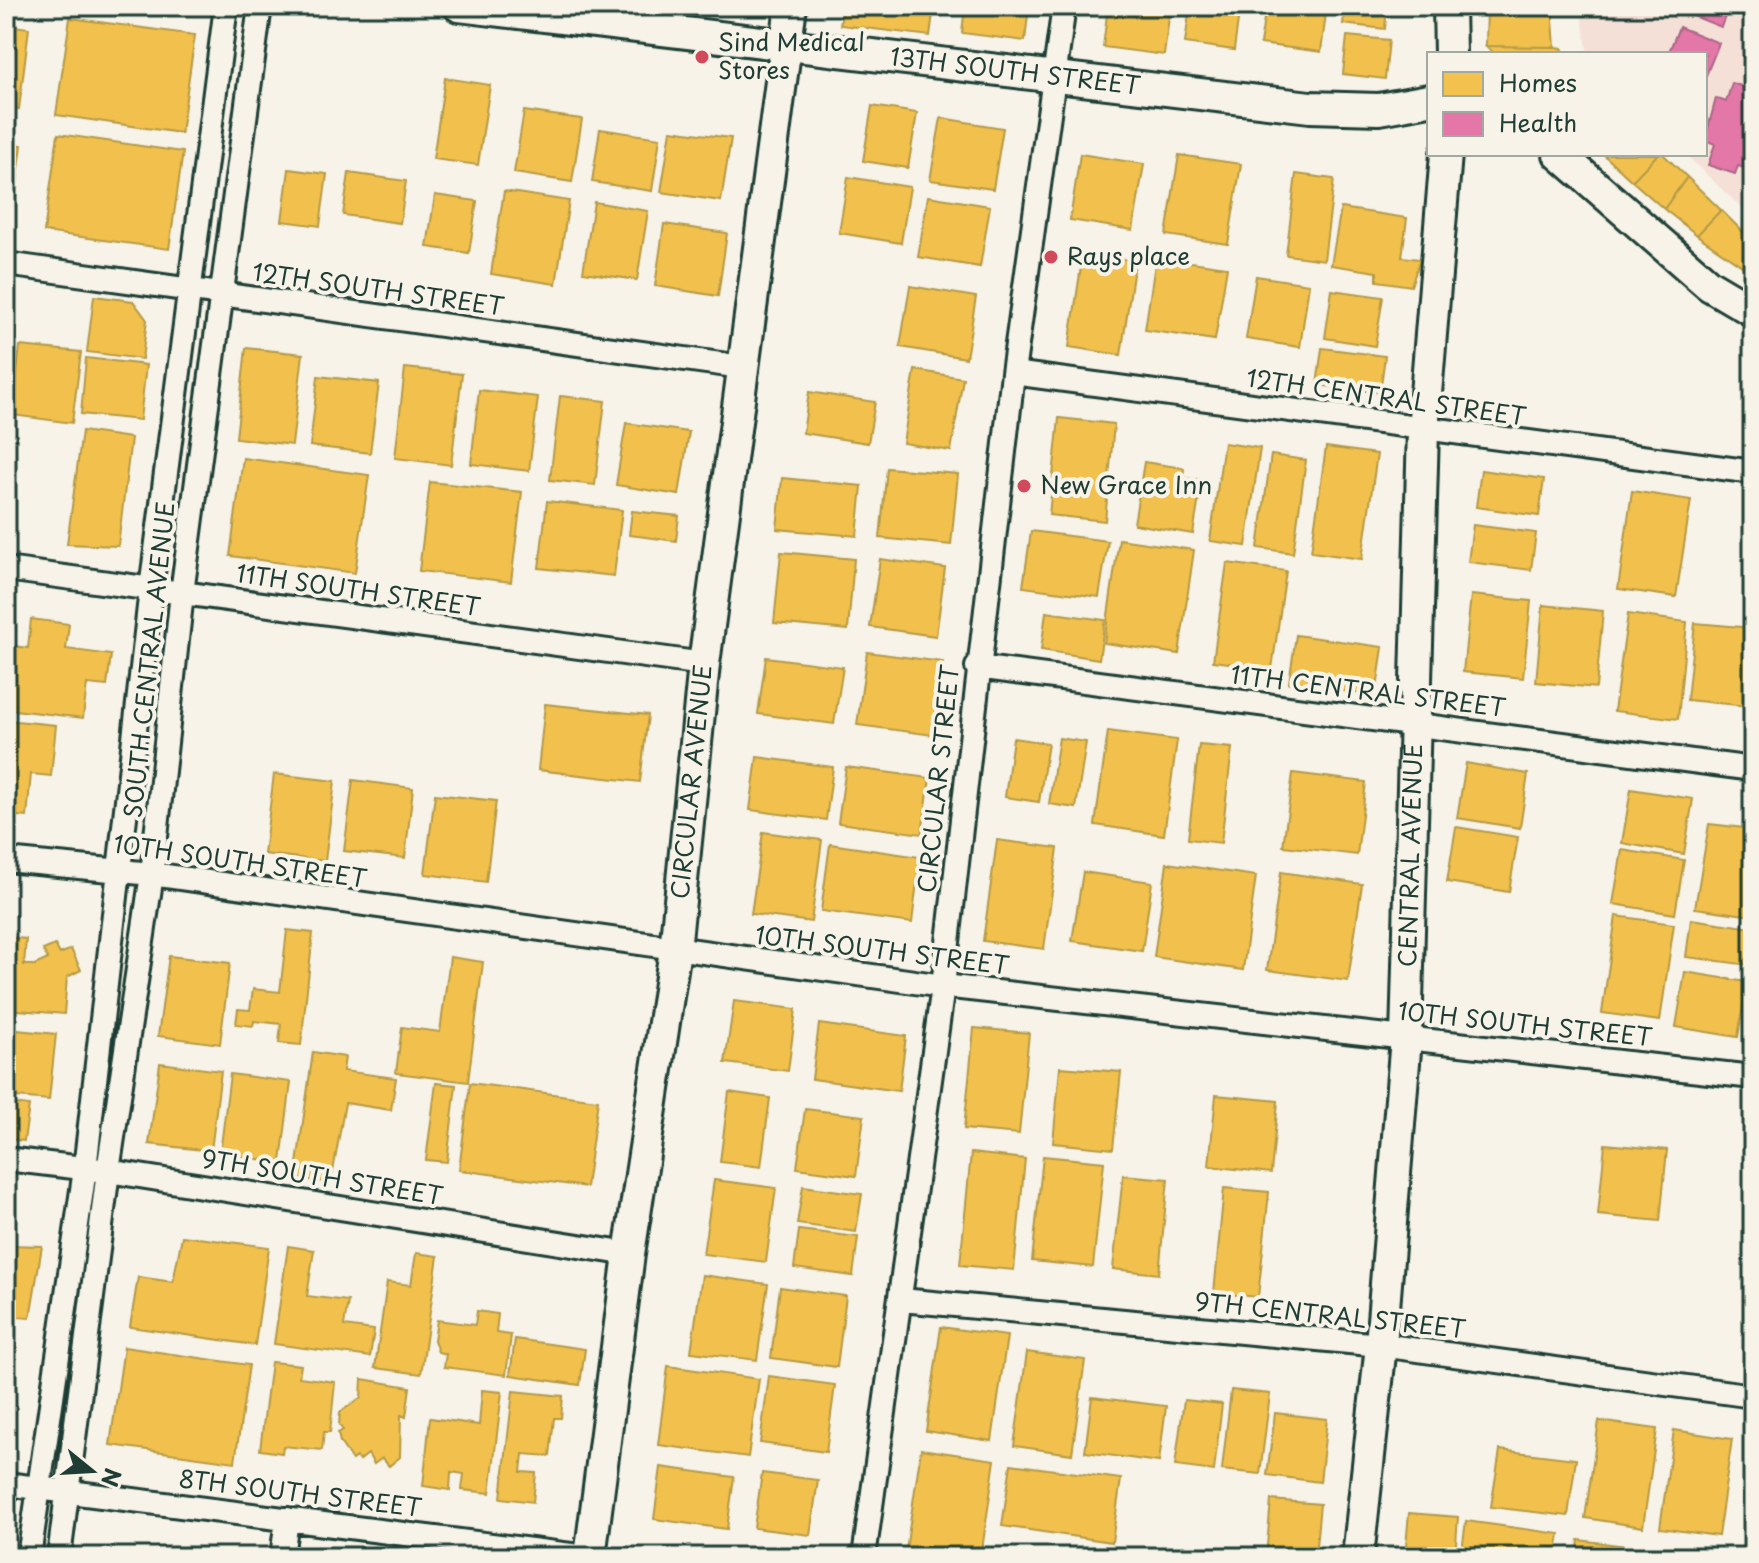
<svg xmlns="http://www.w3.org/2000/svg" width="1759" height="1563" font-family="'Playpen Sans',sans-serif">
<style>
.built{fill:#f5e0d7}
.homes{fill:#f2c14e;stroke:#b39946;stroke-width:2}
.health{fill:#e377a8;stroke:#a86685;stroke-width:2}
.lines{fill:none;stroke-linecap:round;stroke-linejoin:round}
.street-casing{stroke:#1f3d34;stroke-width:28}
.secondary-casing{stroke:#1f3d34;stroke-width:36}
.street{stroke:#f7f3e8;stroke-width:22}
.secondary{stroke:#f7f3e8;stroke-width:30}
.poi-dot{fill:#d1495b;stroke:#f7f3e8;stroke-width:3}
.labels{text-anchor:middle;stroke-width:8;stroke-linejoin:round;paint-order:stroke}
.poi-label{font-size:24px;fill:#1f3d34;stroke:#f7f3e8;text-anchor:start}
.street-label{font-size:24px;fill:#1f3d34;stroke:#f7f3e8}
</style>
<rect width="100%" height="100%" fill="#f7f3e8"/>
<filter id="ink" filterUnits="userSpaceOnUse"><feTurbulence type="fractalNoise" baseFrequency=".0125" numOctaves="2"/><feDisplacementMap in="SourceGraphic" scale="16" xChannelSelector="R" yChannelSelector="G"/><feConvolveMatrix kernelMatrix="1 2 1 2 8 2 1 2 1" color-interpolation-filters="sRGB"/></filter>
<g filter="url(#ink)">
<path class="built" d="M1580 6H1753V219L1685 154H1705V54H1588Z"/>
<path class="homes" d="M843 6H934L930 36 840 25Z
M965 6H1029L1025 41 962 33Z
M1108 6 1170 10 1164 55 1103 47Z
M1190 6H1240L1234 50 1185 43Z
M1266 6H1327L1321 52 1260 44Z
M1345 6H1387L1385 29 1343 24Z
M1487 6H1552L1555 47 1486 46Z
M70 18 195 35 181 133 56 115Z
M6 25 29 28 19 109 6 107Z
M1347 36 1389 40 1385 79 1343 74Z
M1486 46 1555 47 1562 48 1565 54H1495Z
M445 78 490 85 478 165 433 159Z
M872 106 917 113 908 168 863 161Z
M524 111 582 119 572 182 514 173Z
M941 118 1003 128 993 189 930 180Z
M600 129 660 138 652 191 592 182Z
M671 130 731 138 721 201 661 192Z
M58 134 183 152 169 249 44 232Z
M6 143 22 145 13 215 6 214Z
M1080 154 1144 164 1133 230 1070 220Z
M1607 154H1658L1632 181 1605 156Z
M1658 154H1663L1687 177 1664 209 1632 181Z
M1179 155 1241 164 1228 244 1166 235Z
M289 169 327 174 320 226 282 221Z
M349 173 406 181 400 223 343 215Z
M1296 174 1334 179 1324 260 1286 255Z
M848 177 910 187 901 243 839 233Z
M1687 177 1721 210 1697 235 1664 209Z
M504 191 569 201 556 284 491 274Z
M435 195 477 201 469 253 427 247Z
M928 196 990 206 980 267 918 257Z
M594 202 648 211 637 280 583 272Z
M1341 208 1407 218 1402 257 1420 259 1411 286 1377 281V272L1331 265Z
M1721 210 1753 242V256L1745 268 1697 235Z
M664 224 727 233 718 296 655 286Z
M1083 253 1135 261 1121 355 1069 347Z
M1156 257 1227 267 1215 340 1145 330Z
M1256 276 1309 284 1300 347 1246 339Z
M910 286 976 297 966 358 900 347Z
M1332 290 1383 297 1375 346 1325 338Z
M94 296 133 301 147 320 142 359 87 352Z
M20 346 81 352 72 423 12 415Z
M246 348 303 354 292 445 236 438Z
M1322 348 1385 356 1380 393 1317 385Z
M86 358 146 365 140 420 81 414Z
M405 368 462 374 451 465 395 458Z
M915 370 963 378 951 451 903 443Z
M318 376 379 383 370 453 310 446Z
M479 390 538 397 529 471 471 464Z
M809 392 875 402 868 443 803 433Z
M560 396 605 401 595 485 550 480Z
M1059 418 1114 424 1105 521 1049 515Z
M626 423 689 432 679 495 616 485Z
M82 431 131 438 118 546 67 544Z
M1224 443 1260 448 1246 546 1210 541Z
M1326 447 1377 454 1362 559 1311 552Z
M1271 455 1306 460 1293 553 1258 548Z
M243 458 369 475 355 573 230 556Z
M1144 462 1184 468 1183 478 1202 480 1193 534 1134 524Z
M887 468 958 474 951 545 880 538Z
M1481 470 1544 479 1539 516 1476 507Z
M782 478 862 486 857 536 777 529Z
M430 482 522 492 511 582 419 571Z
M1632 491 1691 500 1676 597 1618 589Z
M547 501 622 510 614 576 539 568Z
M632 511 679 516 676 541 629 535Z
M1473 525 1536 533 1531 570 1468 562Z
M1031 531 1108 541 1099 597 1023 587Z
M1119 539 1194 550 1179 654 1104 643Z
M781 552 854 559 848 630 774 623Z
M880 559 945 568 936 636 870 627Z
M1227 563 1286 571 1272 669 1213 661Z
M1471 595 1531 601 1523 678 1463 672Z
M1543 605 1603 611 1596 688 1536 682Z
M1046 612 1105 620 1099 659 1041 650Z
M1628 614 1687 622 1678 719 1614 711Z
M31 619 69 624 66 649 111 655 107 686 87 684 83 718 6 709V645L28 648Z
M1695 623 1753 628 1748 706 1687 700Z
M1296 635 1383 647 1376 696 1289 683Z
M867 652 943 662 933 735 857 725Z
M766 657 843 667 834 724 758 714Z
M545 704 648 715 640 782 538 770Z
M6 720 56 725 51 776 31 774 27 817 6 815Z
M1108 731 1177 740 1164 835 1095 825Z
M1013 738 1048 743 1039 802 1005 797Z
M1059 738 1086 742 1076 808 1049 804Z
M1199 745 1232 748 1221 843 1188 839Z
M757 757 833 767 826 820 750 810Z
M1466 763 1528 774 1520 828 1457 818Z
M846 767 930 778 922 834 838 823Z
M1293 773 1366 782 1357 855 1283 846Z
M274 774 335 781 325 861 264 854Z
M353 780 413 788 405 858 344 851Z
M1631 789 1693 799 1684 854 1622 843Z
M435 794 496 801 486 882 425 874Z
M1709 824 1753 829V916L1695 908Z
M1456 827 1518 837 1509 892 1447 882Z
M763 832 822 840 811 922 751 914Z
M997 840 1058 848 1044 949 983 941Z
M830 844 920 857 912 923 821 911Z
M1622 850 1684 860 1675 914 1613 904Z
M1167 863 1256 876 1243 970 1154 957Z
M1083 872 1152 882 1142 951 1072 941Z
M1281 872 1362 884 1348 981 1267 970Z
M1616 916 1674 924 1660 1021 1602 1013Z
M1691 919 1753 928 1749 965 1686 957Z
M287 930 313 933 301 1045 279 1043 281 1024 254 1021 253 1026 236 1024 238 1009 250 1010 253 989 280 992Z
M6 937 26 939 24 965H35L48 959 43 950 55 945 60 954 71 949 81 970 67 977 64 1014 6 1009Z
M169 956 230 963 220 1044 158 1036Z
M450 957 483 962 468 1082 396 1073 402 1027 440 1032Z
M1685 972 1747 982 1738 1037 1676 1027Z
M734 1001 796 1009 788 1071 725 1063Z
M819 1024 906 1036 899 1091 812 1079Z
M974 1028 1029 1033 1019 1134 964 1129Z
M7 1029 56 1034 49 1100 6 1096Z
M313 1052 345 1057 343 1071 396 1078 391 1110 345 1103 331 1183 295 1178Z
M160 1063 221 1071 211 1151 149 1144Z
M1060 1067 1121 1072 1113 1149 1053 1143Z
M230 1074 291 1082 281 1162 220 1154Z
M436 1083 456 1085 447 1162 426 1160Z
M470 1083 598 1100 586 1187 459 1170Z
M729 1092 770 1098 761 1167 720 1162Z
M1216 1095 1278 1101 1271 1173 1209 1166Z
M6 1103 29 1106 24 1141 6 1139Z
M805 1109 864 1116 856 1176 797 1168Z
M1605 1144 1667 1150 1660 1221 1598 1215Z
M971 1153 1025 1159 1014 1270 960 1265Z
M1043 1156 1104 1162 1093 1267 1032 1261Z
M1123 1175 1168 1179 1159 1274 1113 1269Z
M714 1180 776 1188 766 1262 703 1254Z
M803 1186 862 1194 856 1232 797 1224Z
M1224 1188 1269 1192 1258 1297 1214 1293Z
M6 1202 13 1203 9 1245 42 1246 30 1318 6 1316Z
M799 1230 858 1237 853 1276 794 1268Z
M182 1236 269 1247 255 1345 130 1327 138 1277 173 1282Z
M288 1246 314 1250 307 1296 348 1301 344 1326 374 1330 370 1357 274 1344Z
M416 1253 438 1256 421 1374 375 1368 387 1282 411 1285Z
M702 1275 768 1284 757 1360 691 1352Z
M780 1287 846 1296 837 1367 771 1358Z
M477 1311 498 1314 496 1333 511 1335 506 1375 444 1367 446 1354 438 1352 434 1340 437 1320 475 1325Z
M941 1327 1007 1336 992 1441 926 1431Z
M515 1339 585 1349 580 1385 510 1375Z
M124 1347 249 1365 235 1462 110 1445Z
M1027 1352 1085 1360 1072 1454 1014 1446Z
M271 1362 301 1365 299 1377 335 1382 330 1432H324L322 1450 283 1446 282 1453 260 1450Z
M668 1366 759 1379 748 1457 658 1445Z
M769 1376 835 1385 826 1452 760 1443Z
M362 1379 410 1387 406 1417 401 1415 400 1457 389 1466 382 1458 374 1464 368 1454 359 1461 356 1457 352 1460 340 1442 338 1433 343 1430 339 1425 340 1412 361 1398Z
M482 1390 502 1392 490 1493 462 1490 464 1474 451 1472 450 1490 423 1486 430 1418 479 1425Z
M1231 1390 1270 1394 1260 1474 1222 1470Z
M513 1391 563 1396 561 1418H554L550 1456 523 1454 521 1472 536 1473 533 1502 501 1498Z
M1092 1397 1166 1406 1159 1462 1085 1452Z
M1184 1400 1222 1404 1214 1471 1175 1466Z
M1275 1413 1327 1419 1320 1482 1267 1475Z
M1599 1421 1657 1429 1643 1527 1585 1518Z
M1674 1430 1732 1439 1718 1536 1660 1528Z
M921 1449 995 1460 981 1557H905Z
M1500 1450 1576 1459 1568 1516 1491 1507Z
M1011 1464 1121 1479 1112 1542 1002 1526Z
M661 1467 734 1477 727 1529 654 1519Z
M762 1473 818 1480 810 1535 754 1528Z
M1271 1500 1320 1504 1315 1557H1266Z
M1409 1513 1458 1517 1455 1557H1405Z
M1466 1521 1560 1534 1556 1557H1461Z
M1579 1540 1643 1548 1642 1557H1577Z
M1656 1553 1685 1557H1655Z"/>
<path class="health" d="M1679 6H1729L1721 27 1678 10Z
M1679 27 1719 43 1705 78V54H1668Z
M1753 29V55L1744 51Z
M1732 83 1753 90V123L1746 145 1753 147V164L1751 170 1738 166 1735 174 1708 165 1715 144 1705 140 1716 98 1726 102Z"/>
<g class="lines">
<g class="street-casing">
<path id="street" d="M6 264 742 367
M1013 373 1753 472
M6 569 704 664
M977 667 1753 769
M6 860 152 874 943 986 1753 1077
M6 1159 108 1171 629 1254
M901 1300 1381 1345 1753 1396
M6 1484 587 1557
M29 1557 85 1169 151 589 226 6
M59 1557 108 1171 152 874 182 593 260 6
M282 1557 287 1519
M864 1557 943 986 1013 373 1064 6"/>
</g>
<g class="secondary-casing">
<g id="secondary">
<path id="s1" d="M459 6 1310 107 1379 109 1429 100"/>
<path d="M1449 6 1450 54"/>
<path d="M1559 154 1709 285 1753 311"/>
<path id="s2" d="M590 1557 629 1254 675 950 704 664 791 6"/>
<path id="s3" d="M1358 1557 1381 1345 1406 1038 1423 430 1446 154"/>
</g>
</g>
<use href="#street" class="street"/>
<use href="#secondary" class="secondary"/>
</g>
</g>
<g class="poi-dot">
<circle cx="702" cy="57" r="8"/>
<circle cx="1051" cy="257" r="8"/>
<circle cx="1024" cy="486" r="8"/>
</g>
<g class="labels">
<g class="poi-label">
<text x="718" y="51">Sind Medical<tspan x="718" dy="28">Stores</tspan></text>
<text x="1067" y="265">Rays place</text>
<text x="1040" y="494">New Grace Inn</text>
</g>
<g class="street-label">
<text dy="8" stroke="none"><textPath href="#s1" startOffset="560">13TH SOUTH STREET</textPath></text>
<text transform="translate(378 290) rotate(8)" y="8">12TH SOUTH STREET</text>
<text transform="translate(1386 398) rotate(8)" y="8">12TH CENTRAL STREET</text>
<text transform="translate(358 591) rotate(8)" y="8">11TH SOUTH STREET</text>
<text transform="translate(150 660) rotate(-84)" y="8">SOUTH CENTRAL AVENUE</text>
<text transform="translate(1368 692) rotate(7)" y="8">11TH CENTRAL STREET</text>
<text transform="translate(939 779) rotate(-84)" y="8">CIRCULAR STREET</text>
<text dy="8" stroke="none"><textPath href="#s2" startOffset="782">CIRCULAR AVENUE</textPath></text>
<text dy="8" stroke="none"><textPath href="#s3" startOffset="704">CENTRAL AVENUE</textPath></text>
<text transform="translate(240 862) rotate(8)" y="8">10TH SOUTH STREET</text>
<text transform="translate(882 951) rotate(7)" y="8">10TH SOUTH STREET</text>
<text transform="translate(1525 1025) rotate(6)" y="8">10TH SOUTH STREET</text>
<text transform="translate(322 1178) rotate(9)" y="8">9TH SOUTH STREET</text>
<text transform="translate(1330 1316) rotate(6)" y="8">9TH CENTRAL STREET</text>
<text transform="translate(300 1494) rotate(7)" y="8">8TH SOUTH STREET</text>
</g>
</g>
<rect width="1759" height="1563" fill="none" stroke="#f7f3e8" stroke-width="32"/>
<rect x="16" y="16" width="1727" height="1531" fill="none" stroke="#1f3d34" stroke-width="3" filter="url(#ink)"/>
<rect x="1427" y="52" width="280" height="104" fill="#f7f3e8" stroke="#a1aaa0" stroke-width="2"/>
<rect x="1443" y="72" width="40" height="24" fill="#f2c14e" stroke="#a1aaa0" stroke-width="2"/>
<text x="1499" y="92" font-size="24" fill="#1f3d34">Homes</text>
<rect x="1443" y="112" width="40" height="24" fill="#e377a8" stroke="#a1aaa0" stroke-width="2"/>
<text x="1499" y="132" font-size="24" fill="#1f3d34">Health</text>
<g transform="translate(92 1471) rotate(108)" stroke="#f7f3e8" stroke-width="6" paint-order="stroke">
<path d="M0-6L14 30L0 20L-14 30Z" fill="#1f3d34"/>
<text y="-12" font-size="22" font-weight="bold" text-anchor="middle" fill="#1f3d34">N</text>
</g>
</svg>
